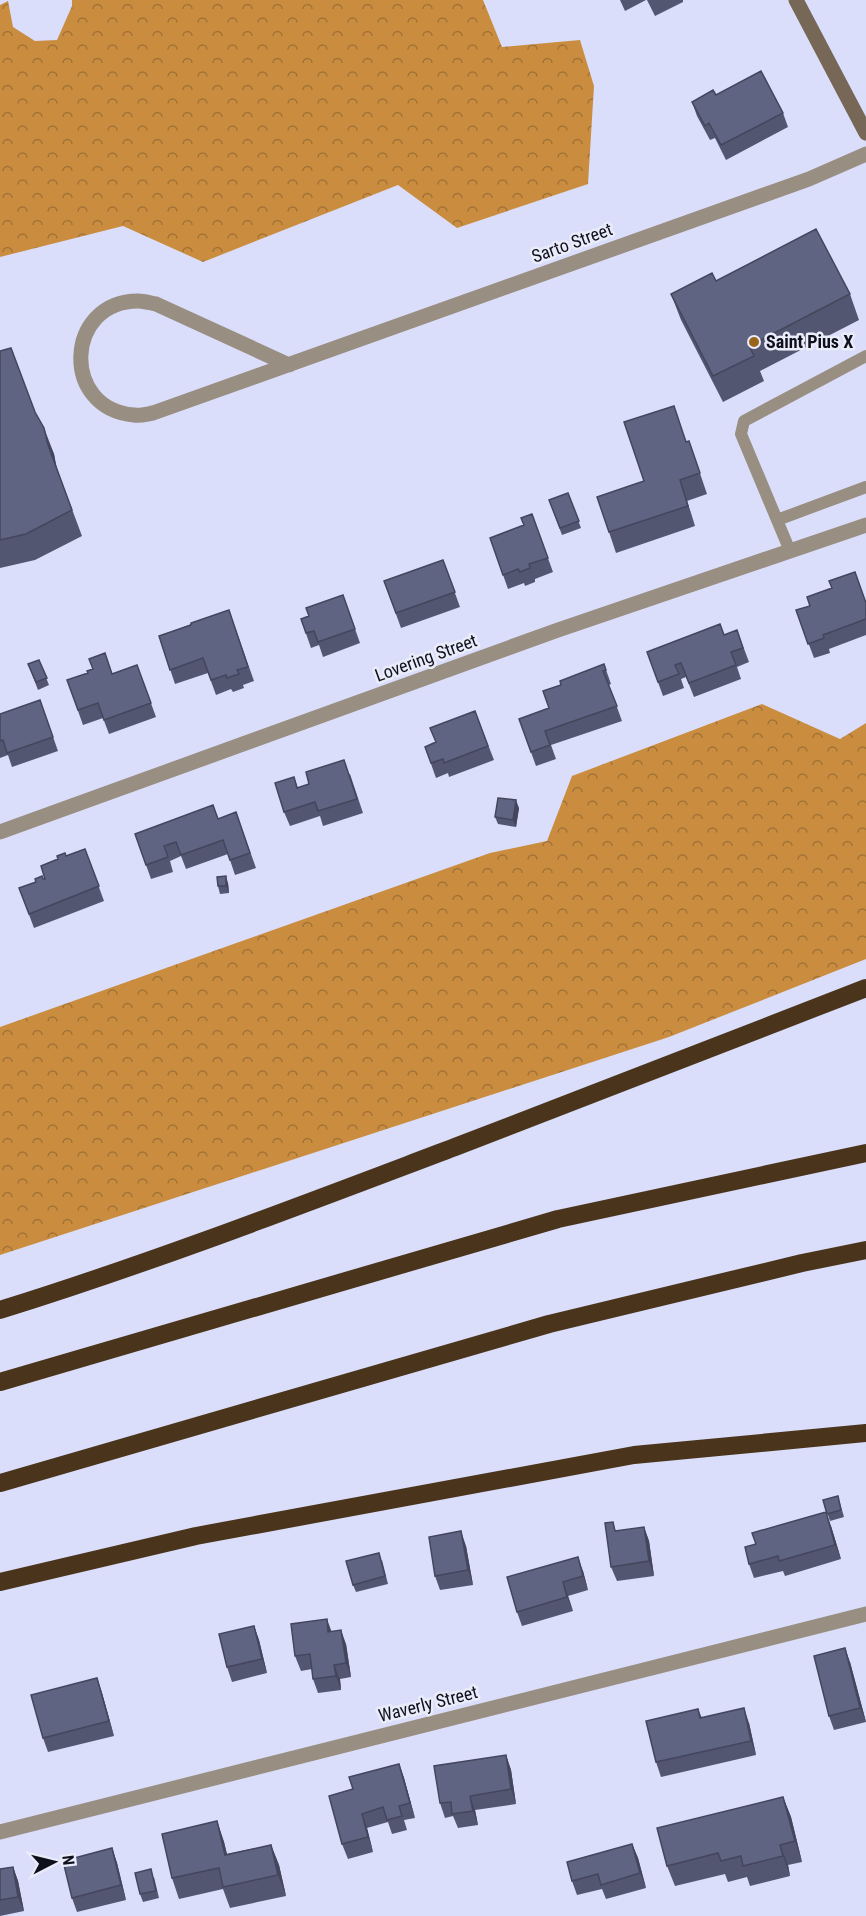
<svg xmlns="http://www.w3.org/2000/svg" width="866" height="1916" font-family="'Roboto Condensed',sans-serif">
<style>
.forest{fill:url(#forest-crowns)}
.lines{fill:none;stroke-linecap:round;stroke-linejoin:round}
.service{stroke:#998e82;stroke-width:12}
.minor{stroke:#998e82;stroke-width:15}
.secondary{stroke:#776756;stroke-width:15}
.motorway{stroke:#4a351c;stroke-width:18}
.wall{fill:#535671}
.shaded-wall{fill:#43465c}
.building{fill:#606483;stroke:#43465c;stroke-width:1.5}
.poi-dot{fill:#9a661d;stroke:#eaecfa;stroke-width:2}
.labels{text-anchor:middle;stroke-width:5;stroke-linejoin:round;paint-order:stroke}
.street-label{font-size:18px;fill:#0f101c;stroke:#eaecfa}
.poi-label{font-size:18px;font-weight:bold;fill:#0f101c;stroke:#eaecfa;text-anchor:start}
</style>
<defs>
<pattern id="forest-crowns" width="20" height="18" patternUnits="userSpaceOnUse" patternTransform="scale(1.5)"><rect width="20" height="18" fill="#ca8d40"/><path d="M2 6a3 3 0 1 1 6 0M12 15a3 3 0 1 1 6 0" fill="none" stroke="#a27235"/></pattern>
</defs>
<rect width="100%" height="100%" fill="#dadefa"/>
<path class="forest" d="M72 0H483L502 47 580 40 594 86 588 184 457 228 398 185 203 262 123 226 0 257V5L8 1 13 27 35 41 57 40 72 6Z
M762 704 840 739 866 723V959L669 1037 0 1255V1027L490 853 547 841 572 776Z"/>
<g class="lines">
<path class="service" d="M777 520 866 487
M790 551 741 434 744 421 866 356"/>
<path class="minor" d="M289 365 156 304C150 303 144 301 138 301 65 301 60 409 134 415 140 416 147 414 153 413L809 179 866 154
M0 832 558 630 866 525
M0 1832 866 1614"/>
<path class="secondary" d="M796 0 866 133"/>
<path class="motorway" d="M0 1310C154 1262 304 1204 455 1147 592 1094 729 1042 866 988
M0 1382 558 1219 866 1153
M0 1483 549 1324 802 1263 866 1250
M0 1582 196 1536 634 1455 866 1433"/>
</g>
<path class="wall" d="M620 0H646L625 11Z
M647 0H683V2L655 16Z
M716 95 783 113 788 127 726 160 715 138 710 140 697 116 692 102Z
M716 281 850 294 859 320 760 371 764 381 723 402 681 320 671 294Z
M0 351 35 412 54 454 57 469 82 536 35 560 0 568Z
M689 441 707 494 687 501 695 526 616 553 609 532 644 481 686 442Z
M568 493 581 528 562 535 549 500Z
M532 514 553 572 535 579V582L525 586 524 583 508 589 490 538 524 525Z
M443 560 460 607 401 628 384 581Z
M832 588 866 603V635L829 649 830 653 814 658 796 610 810 606Z
M343 595 360 643 323 657 319 645 311 648 301 619 309 616Z
M229 610 254 681 243 685 244 688 233 692 231 689 216 695 208 673 175 684 159 636Z
M737 630 749 662 737 667 741 679 694 697 686 677 681 679 684 688 663 696 647 652 724 635Z
M39 660 49 685 38 690 28 664Z
M604 664 611 684 609 685 622 721 551 745 556 759 536 766 519 719 549 708Z
M137 665 156 717 109 734 103 718 83 725 67 680 88 673 112 674Z
M40 700 58 751 12 767 8 755 0 758V714Z
M475 711 494 760 449 777 448 773 436 778 425 747 436 742Z
M350 774 363 813 323 826 320 816 290 826 284 812 294 777 298 788Z
M519 808 516 827 498 824 495 817Z
M236 812 256 868 235 875 228 854 186 869 181 856 170 861 173 872 151 879 135 834 218 819Z
M85 849 104 901 34 928 19 888 45 879 66 856Z
M228 883 229 893 220 894 218 886Z
M823 1500 840 1503 844 1517 830 1521Z
M831 1526 841 1559 785 1576 783 1571 754 1578 749 1564Z
M644 1527 649 1541 654 1576 617 1581 611 1567 617 1531Z
M466 1546 473 1585 440 1590 435 1576Z
M382 1560 388 1584 356 1592 353 1585Z
M583 1571 588 1590 568 1596 573 1611 522 1626 517 1612 507 1577Z
M254 1626 259 1640 267 1673 232 1682 227 1667Z
M331 1631 346 1644 351 1677 340 1679 341 1690 318 1693 313 1679 312 1669 301 1671 295 1656Z
M850 1662 866 1722 834 1730 829 1716Z
M97 1678 102 1693 114 1736 48 1752 43 1738Z
M698 1709 702 1718 749 1723 756 1755 661 1777 656 1762Z
M506 1755 511 1770 516 1804 475 1810 478 1825 458 1828 453 1816 445 1818 440 1803Z
M399 1764 404 1778 415 1818 404 1820 407 1830 392 1834 388 1822 367 1828 373 1852 348 1859 342 1844 353 1789Z
M783 1797 791 1817 802 1862 788 1865 790 1876 750 1886 747 1877 728 1882 725 1874 675 1886 667 1866Z
M217 1821 224 1842 227 1854 271 1845 279 1865 286 1896 230 1908 223 1889 179 1899 172 1878Z
M632 1844 638 1858 646 1888 606 1899 602 1889 577 1895 572 1881Z
M112 1848 117 1863 126 1900 77 1912 72 1898Z
M13 1867 18 1881 24 1911 0 1916V1869Z
M154 1877 159 1898 143 1902 140 1894Z"/>
<path class="shaded-wall" d="M44 428 54 454 57 471 48 445Z
M680 480 687 501 695 526 688 506Z
M516 800 519 808 516 827 513 820Z
M226 876 228 883 229 893 226 886Z
M826 1512 831 1526 841 1559 835 1545Z
M644 1527 649 1541 654 1576 649 1561Z
M461 1531 466 1546 473 1585 468 1570Z
M578 1557 583 1571 588 1590 583 1576Z
M563 1582 568 1596 573 1611 567 1597Z
M327 1619 332 1633 328 1632Z
M254 1626 259 1640 267 1673 262 1659Z
M341 1630 346 1644 351 1677 346 1663Z
M845 1648 850 1662 866 1722 860 1708Z
M334 1665 340 1679 341 1690 336 1676Z
M97 1678 102 1693 114 1736 109 1721Z
M744 1708 749 1723 756 1755 751 1741Z
M506 1755 511 1770 516 1804 511 1789Z
M399 1764 404 1778 415 1818 410 1803Z
M470 1796 475 1810 478 1825 473 1811Z
M783 1797 791 1817 802 1862 795 1841Z
M362 1814 367 1828 373 1852 368 1837Z
M217 1821 224 1842 232 1876 225 1855Z
M632 1844 638 1858 646 1888 640 1873Z
M271 1845 279 1865 286 1896 278 1875Z
M780 1845 788 1865 790 1876 783 1856Z
M112 1848 117 1863 126 1900 121 1885Z
M13 1867 18 1881 24 1911 18 1897Z"/>
<path class="building" d="M761 71 783 113 721 145 709 123 705 126 692 102 713 90 716 95Z
M816 229 850 294 749 346 754 356 713 376 671 294 712 273 716 281Z
M11 348 35 412 44 428 48 445 72 510 26 534 0 540V351Z
M674 406 686 442 689 441 700 473 680 480 688 506 609 532 597 497 644 481 624 422Z
M568 493 579 521 560 528 549 500Z
M532 514 548 558 529 564 530 568 520 572 518 569 503 575 490 538 524 525 521 518Z
M443 560 455 592 396 613 384 581Z
M855 572 866 603V619L823 635 824 638 808 644 796 610 810 606 807 597 832 588 829 581Z
M343 595 355 629 318 642 314 631 306 633 301 619 309 616 306 608Z
M229 610 248 667 237 670 239 674 227 678 226 675 211 680 203 658 170 670 159 636 191 625V623Z
M720 624 724 635 737 630 743 648 731 652 736 665 689 683 681 663 675 665 679 674 658 682 647 652Z
M105 653 112 674 137 665 151 703 104 720 98 703 78 710 67 680 88 673 87 671 93 669 89 659Z
M39 660 47 678 36 682 28 664Z
M604 664 606 670 603 671 617 706 545 731 550 745 531 752 519 719 549 708 543 691 561 685 560 681Z
M40 700 53 737 7 753 3 740 0 741V714Z
M475 711 488 746 444 763 443 759 431 763 425 747 436 742 430 728Z
M344 760 357 799 318 811 315 802 284 812 275 783 294 777 297 788 309 784 306 772Z
M498 798 516 800 513 820 495 817Z
M213 805 218 819 236 812 250 853 230 860 223 840 181 855 176 842 164 846 168 857 146 865 135 834Z
M85 849 99 886 29 914 19 888 36 882 35 879 42 876 43 879H45L41 866 58 859 57 856 65 853 66 856Z
M226 876V886H218L217 877Z
M838 1496 841 1510 827 1514 823 1500Z
M826 1512 835 1545 779 1561 778 1556 749 1564 745 1547 756 1544 752 1533Z
M613 1522 615 1531 644 1527 649 1561 611 1567 605 1523Z
M461 1531 468 1570 435 1576 429 1537Z
M379 1553 385 1576 353 1585 346 1561Z
M578 1557 583 1576 563 1582 567 1597 517 1612 507 1577Z
M327 1619 328 1632 341 1630 346 1663 334 1665 336 1676 313 1679 310 1654 295 1656 291 1624Z
M254 1626 262 1659 227 1667 219 1634Z
M845 1648 860 1708 829 1716 814 1656Z
M97 1678 109 1721 43 1738 31 1695Z
M744 1708 751 1741 656 1762 646 1721 698 1709 700 1718Z
M506 1755 511 1789 470 1796 473 1811 452 1814 451 1802 440 1803 434 1766Z
M399 1764 410 1803 399 1806 402 1816 387 1820 383 1807 362 1814 368 1837 342 1844 329 1796 353 1789 349 1777Z
M783 1797 795 1841 780 1845 783 1856 743 1866 741 1856 721 1861 718 1853 667 1866 657 1828Z
M217 1821 225 1855 271 1845 278 1875 223 1887 219 1868 172 1878 162 1834Z
M632 1844 640 1873 601 1885 598 1874 572 1881 567 1862Z
M112 1848 121 1885 72 1898 63 1861Z
M13 1867 18 1897 0 1900V1869Z
M151 1869 156 1891 140 1894 135 1873Z"/>
<circle class="poi-dot" cx="754" cy="342" r="6"/>
<g class="labels">
<g class="street-label">
<text transform="translate(572 243) rotate(-20)" y="6">Sarto Street</text>
<text transform="translate(426 658) rotate(-20)" y="6">Lovering Street</text>
<text transform="translate(428 1704) rotate(-14)" y="6">Waverly Street</text>
</g>
<g class="poi-label">
<text x="766" y="348">Saint Pius X</text>
</g>
</g>
<g transform="translate(54 1862) rotate(83)" stroke="#eaecfa" stroke-width="4.5" paint-order="stroke">
<path d="M0-4.5L10 22L0 15L-10 22Z" fill="#0f101c"/>
<text y="-9" font-size="16" font-weight="bold" text-anchor="middle" fill="#0f101c">N</text>
</g>
</svg>
